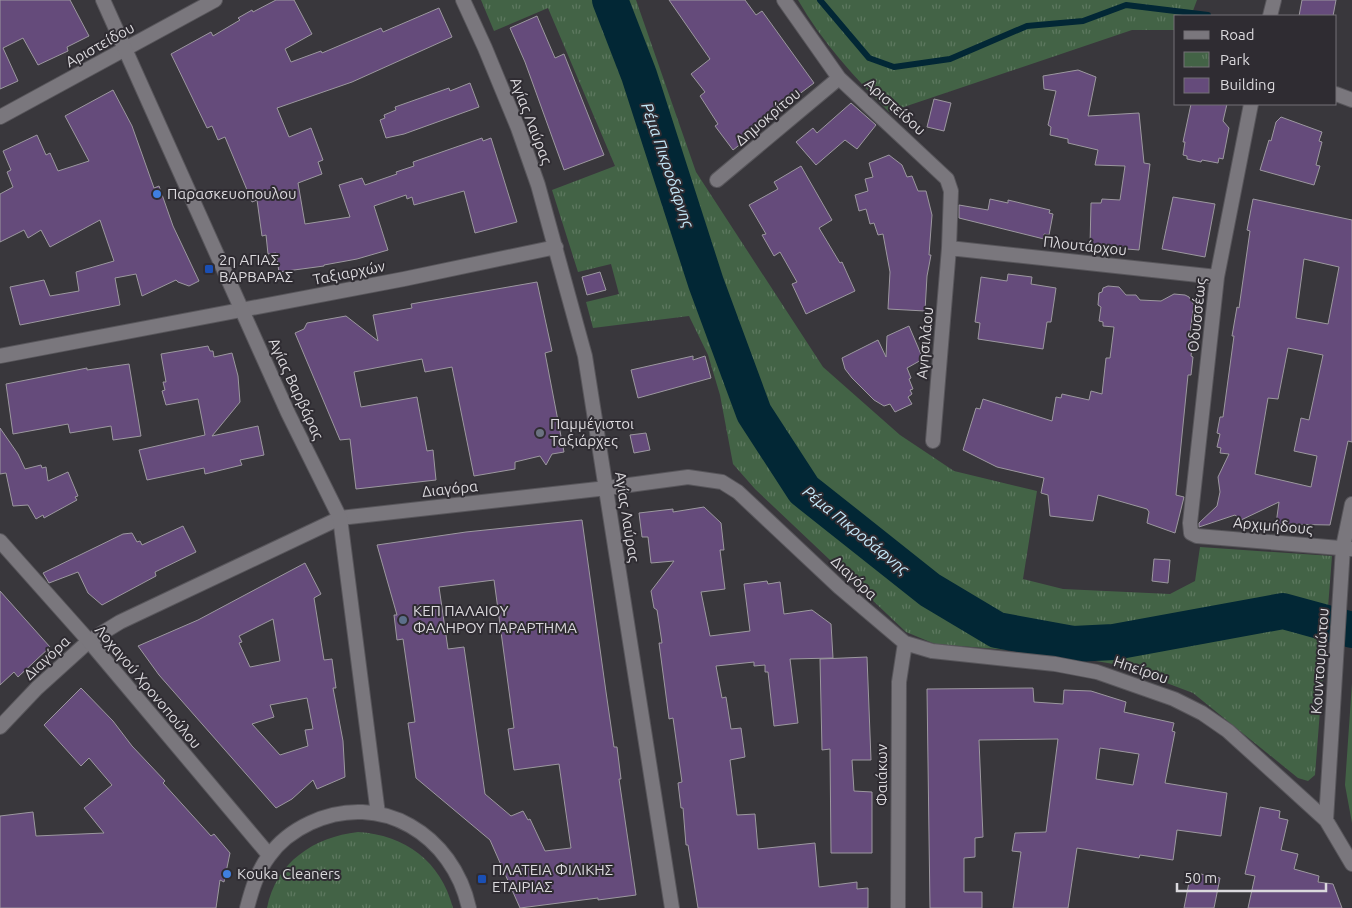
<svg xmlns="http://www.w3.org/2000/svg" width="1352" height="908" font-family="Ubuntu,sans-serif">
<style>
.park{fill:url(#park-tufts)}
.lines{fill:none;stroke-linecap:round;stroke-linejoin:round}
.stream{stroke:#022735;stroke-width:6}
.river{stroke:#022735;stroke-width:36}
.building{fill:#654b7b;stroke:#9c989f;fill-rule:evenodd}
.minor-casing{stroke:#58565b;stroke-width:16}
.tertiary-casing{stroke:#58565b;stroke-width:16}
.minor{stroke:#7a777d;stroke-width:14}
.tertiary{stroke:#7a777d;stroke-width:14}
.shop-dot{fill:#3f7fe0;stroke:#2f2c32;stroke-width:2}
.transit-dot{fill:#1a4fb4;stroke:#2f2c32;stroke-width:2}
.worship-dot{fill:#6b7280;stroke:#2f2c32;stroke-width:2}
.service-dot{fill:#5c6f8a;stroke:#2f2c32;stroke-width:2}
.labels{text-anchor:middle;stroke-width:4;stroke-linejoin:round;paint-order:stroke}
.street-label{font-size:15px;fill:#dbd9dd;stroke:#2f2c32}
.poi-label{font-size:15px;fill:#dbd9dd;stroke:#2f2c32;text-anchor:start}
.water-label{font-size:16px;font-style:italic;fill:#c5e9fa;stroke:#2f2c32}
</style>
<defs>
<pattern id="park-tufts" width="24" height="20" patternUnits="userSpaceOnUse" patternTransform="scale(1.25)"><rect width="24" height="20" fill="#436346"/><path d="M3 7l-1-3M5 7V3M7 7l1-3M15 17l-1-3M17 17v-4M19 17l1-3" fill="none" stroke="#5e7960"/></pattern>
</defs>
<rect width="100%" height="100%" fill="#39373c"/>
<path class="park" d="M481 0H636L696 172 823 367 900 435 954 471 1037 491 1023 579 1063 589 1170 594 1195 581 1200 547 1332 556 1315 775 1308 781 1298 778 1193 693 1119 665 1056 654 935 644 906 632 755 489 733 464 720 395 708 355 689 316 593 328 586 302 619 294 611 264 578 272 552 190 615 166 548 8 494 31Z
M798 0H1197L1191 16H1176V30H1132L889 112C855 78 822 42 798 0Z
M1352 683V823L1345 785Z
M358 832C405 835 441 861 453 908H267C276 862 314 837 358 832Z"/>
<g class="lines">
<path class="stream" d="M820 0 869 58 894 67 950 59 1027 26 1083 21 1126 5 1208 15"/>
<path class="river" d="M610 0 639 75 706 283 754 413 804 490 930 590 997 630 1073 644 1114 642 1283 611 1352 630"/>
</g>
<path class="building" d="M0 0H70L89 36 67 47 68 51 38 65 23 38 3 48 18 81 0 89Z
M276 0H294L312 34 285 49 291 62 321 51 322 53 381 28 383 32 439 8 452 37 352 82 277 108 289 137 311 128 323 160 318 162 322 174 298 183 305 224 350 217 339 185 362 178 365 185 397 174 396 172 414 166 413 162 482 138 483 141 491 138 517 222 475 233 464 191 414 205 412 197 407 199 406 195 374 206 388 250 357 259 324 265V266L279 272 276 253 268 254 266 235 262 236 257 200 252 202 225 137 218 140 212 126 207 128 171 54 211 32 213 36 240 20 238 18 252 10 253 12Z
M669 0H745L756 15 762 11 814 83 753 129 756 132 733 150 715 126 718 124 700 96 705 92 691 74 710 59Z
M1302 0H1336L1333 16H1299Z
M537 16 555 58 564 54 604 155 564 170 525 62 510 28Z
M1078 70 1096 77 1088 116 1139 113 1144 163 1150 164 1139 250 1090 246 1091 203H1101L1102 199 1120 200 1125 166 1095 165 1098 150 1068 143V139L1050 135 1051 127 1048 125 1056 91 1044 89 1043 76Z
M470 83 479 107 404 134 386 138 380 120 385 118 384 115 396 110 395 107 449 88 450 91Z
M113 90 132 126 154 188 159 186 173 226 199 281 189 286 178 282 176 280 142 296 136 274 115 278 120 305 20 325 10 287 44 280 50 296 79 291 76 272 114 261 100 220 50 247 41 230 28 238 24 230 0 242V194L13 187 7 172 11 170 3 151 37 135 46 155 50 153 58 171 89 161 65 116Z
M934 99 951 103 944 131 927 127Z
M851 103 876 125 857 149 845 140 816 165 796 142 813 128 817 133Z
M1191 104H1227L1223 121 1229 128 1223 159 1219 158 1218 163 1202 160 1201 162 1187 159V156L1183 155 1185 142H1183Z
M1281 117 1322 132 1319 141 1322 142 1316 165 1320 166 1314 185 1260 170 1269 140 1271 141 1276 122Z
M889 155 902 165 907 177 912 176 918 191H926L932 215 929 255H931L927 276 925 311 888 309 890 272 883 234 878 235 874 223 870 224 866 209 859 211 855 195 868 191 865 179 873 177 869 163Z
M801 166 832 220 819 228 840 263 842 262 855 291 806 314 792 284 797 282 780 252 774 256 762 235 766 234 749 205 778 189 774 182Z
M1173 197 1215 204 1205 257 1162 249Z
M990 199 1008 203V200L1050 210 1049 213 1053 214 1049 235 1044 234V239L959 218V205L988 210Z
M1253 199 1352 220V442L1348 441 1330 525 1276 524 1279 502 1241 520 1235 515 1199 527V523L1217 506 1220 492 1218 477 1229 454 1220 453 1221 448 1217 447 1220 434 1217 433 1220 417H1223L1234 336H1232L1237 307 1239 308 1250 231 1247 230ZM1304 259 1339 267 1328 324 1296 318ZM1288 348 1323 355 1309 420 1301 418 1294 451 1317 456 1311 487 1255 474 1268 398 1278 399Z
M600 272 606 290 587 295 582 277Z
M1008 274 1032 277 1031 284 1056 288 1051 322H1047L1043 349 978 339 980 323 975 322 981 277 1007 281Z
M537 282 552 351 545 353 564 452 552 454 546 465 540 456 515 462V469L474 476 452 367 425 372 422 359 354 372 361 407 417 397 427 451 433 450 436 480 356 489 350 439 340 440 295 333 304 329 307 323 346 316 378 341 373 315 412 308 411 304Z
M1108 286 1119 287 1126 295H1136L1140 300 1161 301 1174 294 1185 295 1189 297 1194 305 1189 339 1193 340 1191 356 1193 357 1191 375H1188L1176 495 1184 497 1175 533 1147 523 1149 512 1147 509 1098 495 1093 521 1050 516 1048 495 1041 493 1044 478 997 467 963 450 976 408 980 409 983 399 1052 421 1056 397 1061 398 1062 394 1089 400 1091 391 1102 394 1106 358H1110L1114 327 1103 326V322L1099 321 1101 307 1098 305 1099 293 1102 292 1103 288Z
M909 326 923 359 907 368 911 378 909 379 913 389 910 390 912 394 908 397 912 404 895 412 890 404 884 406 874 400 852 378 845 369 842 358 878 340 886 357 887 336Z
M208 346 210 351H213L214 357 232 353 238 376 240 402 212 436 258 426 264 455 240 460 242 465 205 474 204 468 147 480 139 450 205 435 198 399 166 405 162 391 165 390 163 382H166L161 354Z
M693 356V360L705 356 711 378 638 398 631 370Z
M129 364 141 436 113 440 111 426 70 433 68 424 13 434 6 384 87 368V370Z
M0 428 18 454 25 469 41 465 42 468 46 467 48 481 68 472 78 496 75 497 77 500 44 518 43 515 36 519 28 505 13 506 6 473 0 474Z
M646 433 650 450 634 453 630 435Z
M704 507 721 523 724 550H720L725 589 701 592 710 636 750 631 744 584 767 581 768 584 780 582 784 614 812 610 831 624 833 658 790 659 798 723 774 726 768 672H765V665L754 666V662L716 666 722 698 726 697 731 729 741 728 745 757 730 760 737 815 755 814 758 849 815 843 819 887 857 882V889L868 888V908H698L688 845H686L683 808H681L678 783 682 782 673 718 669 719 665 688 659 643H662L657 610 654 608 651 591 674 561 651 563 648 537H642L639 513 673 509V512Z
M582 520 606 692 614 747H617L621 779H619L636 895 598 900V898L520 908 490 840 416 778 408 723 415 722 403 639 397 640 394 615H397L377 545 466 532ZM494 580 514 728 508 729 514 770 559 764 571 848 545 851 530 819 528 820 523 811 511 816 485 794 464 647 448 649 439 587Z
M183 526 196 552 155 572 156 576 102 605 88 593 78 572 49 583 43 573 123 534 132 533 137 542 140 541 142 545Z
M1154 559 1170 560 1168 583 1152 581Z
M305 563 321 594 314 598 324 660 332 659 336 688H333L343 741 345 777 317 789 313 780 292 799 276 808 159 675 138 646 198 620ZM273 619 280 661 250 667 239 643 242 642 239 636ZM307 698 313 729 305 730 308 746 280 755 252 724 274 717 270 705Z
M0 591 50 647 18 677 14 672 0 685Z
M867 657 871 760H852L854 791 872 792V853H831L830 749 822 750 820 659Z
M81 688 113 721 132 746 165 781 163 783 211 836 214 834 230 853 224 882 220 880 216 908H0V816L33 812 36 836 104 833 84 808 112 785 89 758 81 766 44 725Z
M1033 688 1034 702 1063 704 1064 690 1091 691 1126 702 1124 712 1174 723 1172 731 1175 732 1165 783 1227 793 1221 836 1177 830 1173 860 1140 855 1139 858 1077 848 1068 908H1013L1021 852 1012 851 1015 833 1046 832 1058 739 979 740 983 837 975 838V857L964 858V892H982V908H930L927 689ZM1100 748 1139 754 1133 785 1096 779Z
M1260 807 1280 811 1279 818 1288 820 1281 850 1298 854 1294 869 1319 876 1318 882 1333 884 1342 908H1248L1255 876 1245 874Z
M1191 872 1220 878 1214 908H1184Z"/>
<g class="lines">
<g class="minor-casing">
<path id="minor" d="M463 0 485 48 518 128 538 185 585 356 672 908
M784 0 839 78 947 179 951 191 949 248 933 441
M1270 16 1274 0
M1336 94 1352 100
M1251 104 1217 277 1190 523 1191 533 1197 536 1352 549
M0 117 215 0
M717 180 839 78
M949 248 1217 277
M0 356 404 279 556 247
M0 727 37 688 89 641 120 622 340 518 607 488 688 477 722 482 738 492 839 587 905 643 932 651 1055 664 1097 672 1174 699 1202 713 1228 731 1326 820 1352 864
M1326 820 1343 547 1352 504
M898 908 899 682 905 643"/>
</g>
<g class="tertiary-casing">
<path id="tertiary" d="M103 0 288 413 340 518 378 814
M0 541 89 641 269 855
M247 908C252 889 257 872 269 856 279 842 295 830 310 823 381 790 453 835 469 908"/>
</g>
<use href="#minor" class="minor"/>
<use href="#tertiary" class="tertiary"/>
</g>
<g class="shop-dot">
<circle cx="157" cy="194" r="5"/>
<circle cx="227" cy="874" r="5"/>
</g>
<g class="transit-dot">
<rect x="204" y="264" width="10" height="10" rx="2.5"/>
<rect x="477" y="874" width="10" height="10" rx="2.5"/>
</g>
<circle class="worship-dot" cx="540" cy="433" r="5"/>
<circle class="service-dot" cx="403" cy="620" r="5"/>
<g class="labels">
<g class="street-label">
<text transform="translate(100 45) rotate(-29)" y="5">Αριστείδου</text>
<text transform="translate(895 107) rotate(42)" y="5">Αριστείδου</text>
<text transform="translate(768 117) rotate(-40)" y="5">Δημοκρίτου</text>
<text transform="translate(531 121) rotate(69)" y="5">Αγίας Λαύρας</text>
<text transform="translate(1085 246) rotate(6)" y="5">Πλουτάρχου</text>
<text transform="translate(349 273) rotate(-11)" y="5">Ταξιαρχών</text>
<text transform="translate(1197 315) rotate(-84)" y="5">Οδυσσέως</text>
<text transform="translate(925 343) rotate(-85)" y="5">Αγησιλάου</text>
<text transform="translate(296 389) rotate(65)" y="5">Αγίας Βαρβάρας</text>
<text transform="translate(450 489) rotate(-6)" y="5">Διαγόρα</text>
<text transform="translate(627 517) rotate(81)" y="5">Αγίας Λαύρας</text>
<text transform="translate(1273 526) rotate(5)" y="5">Αρχιμήδους</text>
<text transform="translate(854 578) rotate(43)" y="5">Διαγόρα</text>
<text transform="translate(47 658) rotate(-43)" y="5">Διαγόρα</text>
<text transform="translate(1320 661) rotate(-86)" y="5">Κουντουριώτου</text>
<text transform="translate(1141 670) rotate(19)" y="5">Ηπείρου</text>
<text transform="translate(148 687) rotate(50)" y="5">Λοχαγού Χρονοπούλου</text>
<text transform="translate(882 775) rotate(-90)" y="5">Φαιάκων</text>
</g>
<g class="poi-label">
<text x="167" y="199">Παρασκευοπουλου</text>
<text x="219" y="265">2η ΑΓΙΑΣ<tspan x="219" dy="17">ΒΑΡΒΑΡΑΣ</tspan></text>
<text x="550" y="429">Παμμέγιστοι<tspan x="550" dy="17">Ταξιάρχες</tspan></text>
<text x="413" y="616">ΚΕΠ ΠΑΛΑΙΟΥ<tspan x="413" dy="17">ΦΑΛΗΡΟΥ ΠΑΡΑΡΤΗΜΑ</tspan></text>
<text x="492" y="875">ΠΛΑΤΕΙΑ ΦΙΛΙΚΗΣ<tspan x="492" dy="17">ΕΤΑΙΡΙΑΣ</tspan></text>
<text x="237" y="879">Kouka Cleaners</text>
</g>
<g class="water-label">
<text transform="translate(668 165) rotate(71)" y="6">Ρέμα Πικροδάφνης</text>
<text transform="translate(856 530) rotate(39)" y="6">Ρέμα Πικροδάφνης</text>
</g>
</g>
<rect x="1174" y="15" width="162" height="90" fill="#2f2c32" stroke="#747176"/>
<rect x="1184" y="31" width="25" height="8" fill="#7a777d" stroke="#747176"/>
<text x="1220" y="40" font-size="15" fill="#dbd9dd">Road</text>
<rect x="1184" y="52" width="25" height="15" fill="url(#park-tufts)" stroke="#747176"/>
<text x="1220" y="65" font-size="15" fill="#dbd9dd">Park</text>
<rect x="1184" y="78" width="25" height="15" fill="#654b7b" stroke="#747176"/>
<text x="1220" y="90" font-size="15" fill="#dbd9dd">Building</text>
<path d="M1177 883v8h149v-8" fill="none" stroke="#dbd9dd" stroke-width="2.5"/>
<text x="1184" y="883" font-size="15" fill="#dbd9dd" stroke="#2f2c32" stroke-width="4" paint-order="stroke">50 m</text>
</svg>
